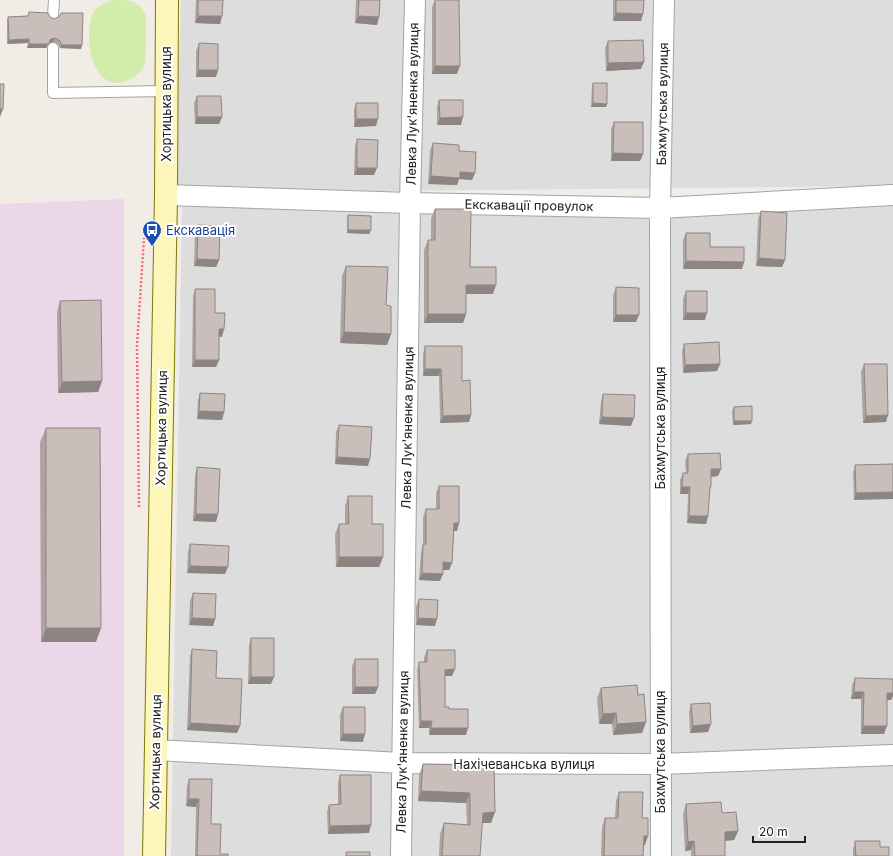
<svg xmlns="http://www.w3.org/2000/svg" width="893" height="856" font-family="Inter,sans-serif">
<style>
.residential{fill:#dedddd}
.industrial{fill:#ead8e9}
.grass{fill:#d4ecab}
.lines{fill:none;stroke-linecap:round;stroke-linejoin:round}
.lane-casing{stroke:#a4a4a4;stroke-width:12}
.street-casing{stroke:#a4a4a4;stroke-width:22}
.secondary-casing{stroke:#7d7901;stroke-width:24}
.path{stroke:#fe6a6f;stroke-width:2.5;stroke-dasharray:2 2;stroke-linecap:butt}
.lane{stroke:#fff;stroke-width:10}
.street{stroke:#fff;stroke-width:20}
.secondary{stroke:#fcf6ba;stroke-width:22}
.wall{fill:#ada39f}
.shaded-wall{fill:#8d8582}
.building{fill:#c9beb9;stroke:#8d8582}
.labels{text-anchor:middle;stroke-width:4;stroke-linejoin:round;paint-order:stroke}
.street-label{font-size:13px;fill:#202020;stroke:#fff}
.transit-label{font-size:13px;fill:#164399;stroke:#fff;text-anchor:start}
</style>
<rect width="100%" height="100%" fill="#f1ece6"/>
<path class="residential" d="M181 0H893V186L175 193Z
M893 202V856H171L182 207Z"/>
<path class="industrial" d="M124 199V856H0V204Z"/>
<path class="grass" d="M112 0C128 0 140 0 146 16 146 26 147 58 144 66 142 71 135 78 129 80 91 97 82 33 94 11 98 6 106 2 112 0Z"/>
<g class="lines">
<g class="lane-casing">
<path id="lane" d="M53 16 54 0
M53 48V93L165 91"/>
</g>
<g class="street-casing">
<path id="street" d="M166 195 410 203 660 208 893 195
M155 750 402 763 660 764 893 755
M401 856 410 203 415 0
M661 856 660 208 664 0"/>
</g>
<g class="secondary-casing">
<path id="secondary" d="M154 856 166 195 167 0"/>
</g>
<path class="path" d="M139 507 137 345 144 238"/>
<use href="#lane" class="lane"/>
<use href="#street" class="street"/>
<use href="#secondary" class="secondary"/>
</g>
<path class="wall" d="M196 0H223L222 16 220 24 195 23Z
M356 0H380L377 25 355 23Z
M435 0 457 74H432V7Z
M613 0H644L641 21H613Z
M29 12 82 45 81 49 60 48 58 44 53 42 49 43 46 48H27L28 43 7 44V20L8 17 28 16Z
M608 41 641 69 606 71 605 48Z
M199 43 216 77H196V51Z
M593 83 606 107H591L592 86Z
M197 96 222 117 219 124H195L194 103Z
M439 100 461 125H437V107Z
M356 103 376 126 354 127V110Z
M614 122 643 154 640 161H611V129Z
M357 139 374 175H354L355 146Z
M433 143 459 151 475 173 472 180 459 179 457 185 428 184 430 150Z
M435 209 470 267 493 294H466V314L463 323H424V250L428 240H431V218Z
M761 211 785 260 782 267 756 266 758 219Z
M348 215 371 230 369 234 347 233V219Z
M198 225 219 260 216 267 194 266 195 233Z
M686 233 710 247 744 262 742 269H683V240Z
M346 266 386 305 391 334 387 345 340 343 342 276Z
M616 287 636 322H613V295Z
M195 289 215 313 222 337 219 336V360L216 367H192L193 296Z
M686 291 705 320H683V299Z
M60 301 102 381 98 392 58 393 57 312Z
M684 344 720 364 717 371 683 373 682 351Z
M425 346 462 381 471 415 469 422 440 423 439 376H423V354Z
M864 364 886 422 863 423 861 372Z
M200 393 224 412 222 420 197 419 198 400Z
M603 394 631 426 599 424 601 401Z
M734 407 751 424 733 425 732 411Z
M339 425 368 466 335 464 336 432Z
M46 428 96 642H41L40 442Z
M688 454 721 469 718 476 711 477 709 492 708 516 706 524 687 523 688 494H680V480L683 473H686L685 461Z
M893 464 854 500 853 473 855 465Z
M197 467 216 522 193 521 195 475Z
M439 486 459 523 457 531H454L452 563 449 570H443L440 581 419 580 421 552 423 545V517L426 509H436V493Z
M348 496 372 524 383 557 379 567H336L335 534 339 524H345V506Z
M190 544 225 574 187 573 188 552Z
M193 593 215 619 213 626 189 625 190 601Z
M419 599 435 626 416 625V607Z
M251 638 271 684H248L249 645Z
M192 649 216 678 240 726 237 733 187 730 190 656Z
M427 650 452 676H445V707L449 709 466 735H429V728H419L417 669 419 662H424V657Z
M355 659 378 687 375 694H352V666Z
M855 678 891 700H887L884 734H861V699H851L852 685Z
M601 688 638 695 646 722 642 733 613 735 612 724H599L597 698Z
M691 704 708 732 690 733 689 712Z
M343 707 363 742 340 741V715Z
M423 764 494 765 495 812 491 823H482L480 856H439L440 834 444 823 467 825 466 803 418 801 419 775Z
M340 775 369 833 328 834 327 812 329 805H338V782Z
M189 779 211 824 220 854 228 856H195L196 807 186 806 187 786Z
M619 792 642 818 645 845H644L643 856H601L602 827 605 818H615L616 801Z
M686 804 722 813 738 831 734 840 725 841V856H691V850L685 851 683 814Z
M855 841 880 847 889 856H853V849Z"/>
<path class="shaded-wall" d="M616 13 643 14 641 21H613Z
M198 16H222L220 24 195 23Z
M358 16 379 17 377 25 355 23Z
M55 38 53 42 49 43 46 48H27L29 44Z
M29 39 28 43 7 44 9 40Z
M61 45H82L81 49 60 48Z
M644 62 641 69 606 71 608 63Z
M435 66H460L457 74H432Z
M198 70H218L216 77H196Z
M593 103 607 104 606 107H591Z
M0 109H3L0 117Z
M197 117H222L219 124H195Z
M463 117 461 125H437L440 118Z
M356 119H378L376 126 354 127Z
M613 153 643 154 640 161H611Z
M357 168H377L374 175H354Z
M460 172 475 173 472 180 459 179 457 185 428 184 431 176Z
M348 230H371L369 234 347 233Z
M759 258 785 260 782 267 756 266Z
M197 259 219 260 216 267 194 266Z
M686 261 744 262 742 269H683Z
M466 285H496L493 294H463Z
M686 313H707L705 320H683Z
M428 314H466L463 323H424Z
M616 315H639L636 322H613Z
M219 329H224L222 337 216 336Z
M344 332 391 334 387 345 340 343Z
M195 360H219L216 367H192Z
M720 364 717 371 683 373 685 365Z
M425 369H441L439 376H423Z
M102 381 98 392 58 393 62 382Z
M199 411 224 412 222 420 197 419Z
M471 415 469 422 440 423 443 416Z
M888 415 886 422 863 423 866 416Z
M602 417 634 418 631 426 599 424Z
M734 421H752L751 424 733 425Z
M337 457 370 459 368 466 335 464Z
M711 469H721L718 476 709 477Z
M682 487H690L688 494H680Z
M893 492V499L854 500 856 493Z
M196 514H218L216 522 193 521Z
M689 516H708L706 524 687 523Z
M454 523H459L457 531H451Z
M339 557H383L379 567H336Z
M443 562 452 563 449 570H441Z
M190 566 228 567 225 574 187 573Z
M422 573 443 574 440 581 419 580Z
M192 618 215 619 213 626 189 625Z
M418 618 437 619 435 626 416 625Z
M46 628H101L96 642H41Z
M455 669 452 676H443L445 670Z
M251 677H274L271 684H248Z
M355 687H378L375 694H352Z
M854 692H864L861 699H851Z
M887 693H893V696L891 700H884Z
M616 713 612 724H599L603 714Z
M421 721H432L429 728H419Z
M646 722 642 733 613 735 617 724Z
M190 723 240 726 237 733 187 730Z
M711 724 708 732 690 733 693 726Z
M863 726H887L884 734H861Z
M431 728H468L466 735H429Z
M343 734H365L363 742 340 741Z
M421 791 470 793 466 803 418 801Z
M189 799H199L196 807 186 806Z
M495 812 491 823H479L483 813Z
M371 825 369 833 328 834 330 826Z
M738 831 734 840 722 841 725 832Z
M644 836H648L645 845H641Z
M694 841 691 850 685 851 688 842Z"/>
<path class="building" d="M198 0H223L222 16H198Z
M359 0H380L379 17 358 16Z
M435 0H459L460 66H435Z
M616 0H644L643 14 616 13Z
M29 12 48 13 50 17 54 19 60 16 61 13H83L82 45H61L60 41 55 38 51 39 48 44H29V39L9 40 8 17 28 16Z
M643 40 644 62 608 63V41Z
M199 43 218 44V70H198Z
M593 83H607V104L593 103Z
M0 84H4L3 109H0Z
M197 96H221L222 117H197Z
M439 100H463V117L440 118Z
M356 103H378V119H356Z
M614 122H643V154L613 153Z
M357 139 378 140 377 168H357Z
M433 143 459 145V151L476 152 475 173 460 172V178L431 176Z
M435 209H471L470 267H496V285H466V314H428V240H435Z
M761 211 787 213 785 260 759 258Z
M348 215 371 216V230H348Z
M198 225 220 226 219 260 197 259Z
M686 233H710V247H744V262L686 261Z
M346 266 388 267 386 305 391 306V334L344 332Z
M616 287 639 288V315H616Z
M195 289H215V313H225L224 329H219V360H195Z
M686 291H707V313H686Z
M101 300 102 381 62 382 60 301Z
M719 342 720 364 685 365 684 344Z
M425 346H462V381L470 380 471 415 443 416 441 369H425Z
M864 364H887L888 415 866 416Z
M200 393 225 394 224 412 199 411Z
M603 394 635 395 634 418 602 417Z
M752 406V421H734V407Z
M339 425 372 427 370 459 337 457Z
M46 428H100L101 628H46Z
M720 453 721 469H711V487H710L708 516H689L690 487H682L683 473H688V454Z
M893 464V492L856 493 855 465Z
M197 467 220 469 218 514H196Z
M439 486H459V523H454L452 563 443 562V574L422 573 423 544H426V509H439Z
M348 496H372V524H383V557H339V524H349Z
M190 544 229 546 228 567 190 566Z
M193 593 216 594 215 619 192 618Z
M419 599 438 600 437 619 418 618Z
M251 638H274V677H251Z
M192 649 217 651 216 678 242 679 240 726 190 723Z
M427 650H455V669L445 670V707H449V709H468V728H431L432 721H421L419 662H427Z
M355 659H378V687H355Z
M855 678 893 679V693H887V726H863L864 692H854Z
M637 685 638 695 644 694 646 722 617 724 616 713 603 714 601 688Z
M710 703 711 724 693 726 691 704Z
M343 707H365V734H343Z
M423 764 494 765 495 812 483 813 480 856H442L444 823 470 825V793L421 791Z
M340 775H371V825L330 826 329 805 341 804Z
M189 779H212L211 824H221L220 854H228V856H197L199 799H189Z
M619 792H643L642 818H648V836H644L643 856H604L605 818H618Z
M721 802 722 813 736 812 738 831 725 832V856H695L694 841 688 842 686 804Z
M855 841H880V847H889V856H856Z
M346 852H370V856H346Z"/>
<defs>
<g id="bus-pin" transform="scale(1)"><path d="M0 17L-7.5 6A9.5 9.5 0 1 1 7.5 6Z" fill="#1a4fb4" stroke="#fff"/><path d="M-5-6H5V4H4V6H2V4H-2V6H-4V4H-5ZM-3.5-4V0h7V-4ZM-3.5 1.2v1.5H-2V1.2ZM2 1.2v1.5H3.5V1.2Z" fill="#fff"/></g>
</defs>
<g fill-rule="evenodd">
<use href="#bus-pin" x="152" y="230"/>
</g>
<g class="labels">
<g class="street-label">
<text transform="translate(166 104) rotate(-90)" y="5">Хортицька вулиця</text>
<text transform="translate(412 104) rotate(-89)" y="5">Левка Лук'яненка вулиця</text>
<text transform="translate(662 104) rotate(-89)" y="5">Бахмутська вулиця</text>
<text transform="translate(529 205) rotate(1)" y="5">Екскавації провулок</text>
<text transform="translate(161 428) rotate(-89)" y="5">Хортицька вулиця</text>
<text transform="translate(407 428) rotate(-89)" y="5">Левка Лук'яненка вулиця</text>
<text transform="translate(660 428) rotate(-90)" y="5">Бахмутська вулиця</text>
<text transform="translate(155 752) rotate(-89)" y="5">Хортицька вулиця</text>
<text transform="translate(402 752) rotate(-89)" y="5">Левка Лук'яненка вулиця</text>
<text transform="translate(660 752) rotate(-90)" y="5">Бахмутська вулиця</text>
<text x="524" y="769">Нахічеванська вулиця</text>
</g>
<g class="transit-label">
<text x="166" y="235">Екскавація</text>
</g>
</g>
<path d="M753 836v6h52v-6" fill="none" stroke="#202020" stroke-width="2"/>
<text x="759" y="836" font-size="12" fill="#202020" stroke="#ffffff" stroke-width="3" paint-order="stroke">20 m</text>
</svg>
